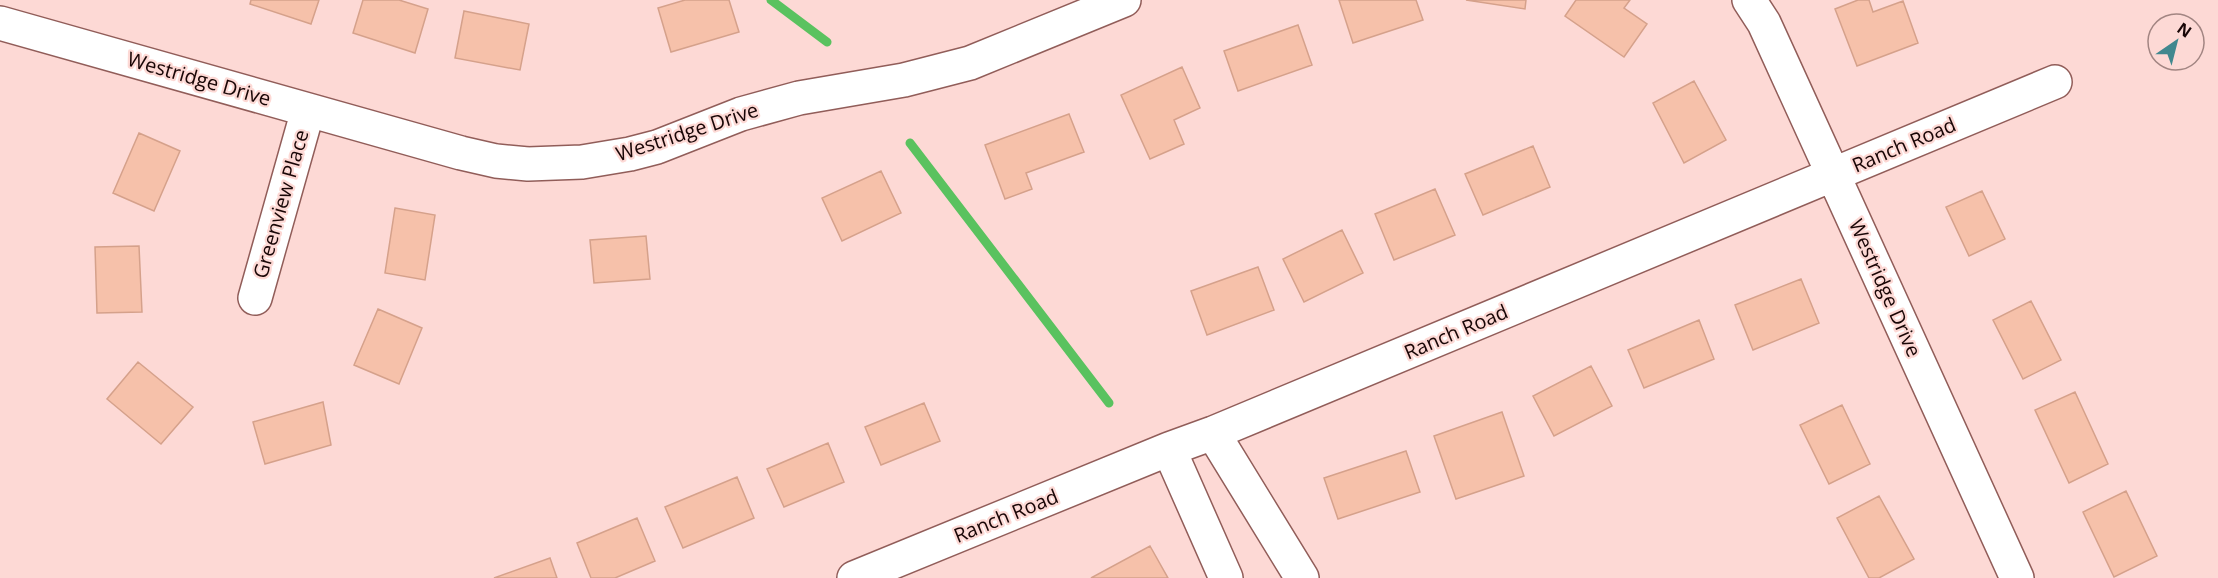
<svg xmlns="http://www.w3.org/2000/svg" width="2218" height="578" font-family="'Open Sans',sans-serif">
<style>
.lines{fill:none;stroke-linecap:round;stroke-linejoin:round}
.stream{stroke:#5ac25f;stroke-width:9}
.building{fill:#f6c1aa;stroke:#d5a18b;stroke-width:1.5}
.street-casing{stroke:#915d59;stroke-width:36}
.street{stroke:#fff;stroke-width:33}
.labels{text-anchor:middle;stroke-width:4.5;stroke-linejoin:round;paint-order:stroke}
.street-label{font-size:20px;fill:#190606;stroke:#fdd9d5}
</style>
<rect width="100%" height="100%" fill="#fdd9d5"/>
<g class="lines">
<path class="stream" d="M771 0 827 42
M910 143 1109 403"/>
</g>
<path class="building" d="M251 0H319L311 24 250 4Z
M363 0H399L428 9 415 53 353 33Z
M685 0H729L739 32 671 52 658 8Z
M1339 0H1416L1423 20 1353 43Z
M1466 0H1526L1525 9Z
M1576 0H1630L1624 8 1647 24 1624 57 1565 16Z
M1858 0H1869L1873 12 1903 1 1918 43 1857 66 1835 9Z
M464 11 529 24 520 70 455 58Z
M1298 25 1312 65 1238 91 1224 51Z
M1182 67 1200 108 1174 120 1184 144 1150 159 1121 95Z
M1694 81 1726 140 1684 163 1653 103Z
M1069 114 1084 152 1026 173 1032 189 1005 199 985 145Z
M139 133 180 151 154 211 113 193Z
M1533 146 1550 187 1483 215 1465 174Z
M881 171 901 213 842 241 822 198Z
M1435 189 1455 235 1394 260 1375 214Z
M1982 191 2005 239 1969 256 1946 207Z
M395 208 435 215 425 280 385 273Z
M1342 230 1363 273 1304 302 1283 259Z
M646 236 650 279 594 283 590 240Z
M139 246 142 312 97 313 95 247Z
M1258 267 1274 310 1207 335 1191 291Z
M1801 279 1819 323 1753 350 1735 305Z
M2031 301 2061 360 2023 379 1993 320Z
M378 309 422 328 399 384 354 365Z
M1699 320 1714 359 1644 388 1628 350Z
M138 362 193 407 161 444 107 399Z
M1591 366 1612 406 1554 436 1533 396Z
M2075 392 2108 464 2069 483 2035 410Z
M323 402 331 445 265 464 253 422Z
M924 403 940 441 881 465 865 427Z
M1842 405 1870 464 1829 484 1800 425Z
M1502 412 1524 476 1456 499 1434 436Z
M828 443 844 482 784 507 767 469Z
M1406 451 1420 492 1338 519 1324 478Z
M737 477 754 518 683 548 665 507Z
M2126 491 2157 556 2114 577 2083 512Z
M1879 496 1914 559 1879 578H1869L1837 518Z
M637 518 655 561 615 578H591L577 543Z
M1150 546 1168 578H1091Z
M550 558 557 578H494Z"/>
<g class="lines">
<g class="street-casing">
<path id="street" d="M1749 0 1764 23 2017 578
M0 23 461 153 496 161 528 164 582 162 630 154 657 147 741 114 799 98 904 80 970 63 1124 0
M255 298 308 110
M1213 433 1302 578
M1169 449 1226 578
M854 578 1169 449 1213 433 2055 82"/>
</g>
<use href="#street" class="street"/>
</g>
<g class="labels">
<g class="street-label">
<text transform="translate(199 79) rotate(16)" y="7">Westridge Drive</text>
<text transform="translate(687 132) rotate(-18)" y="7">Westridge Drive</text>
<text transform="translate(1904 145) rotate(-23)" y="7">Ranch Road</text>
<text transform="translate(281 204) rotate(-74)" y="7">Greenview Place</text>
<text transform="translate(1885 288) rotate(66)" y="7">Westridge Drive</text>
<text transform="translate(1456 332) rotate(-23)" y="7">Ranch Road</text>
<text transform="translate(1006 516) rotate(-22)" y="7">Ranch Road</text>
</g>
</g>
<g transform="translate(2176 42) rotate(35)"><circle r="28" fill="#fdd9d5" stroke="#a28582" stroke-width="1.5"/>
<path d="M0-4.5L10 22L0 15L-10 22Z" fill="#41888f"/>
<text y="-9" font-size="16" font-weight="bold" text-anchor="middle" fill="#190606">N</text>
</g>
</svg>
